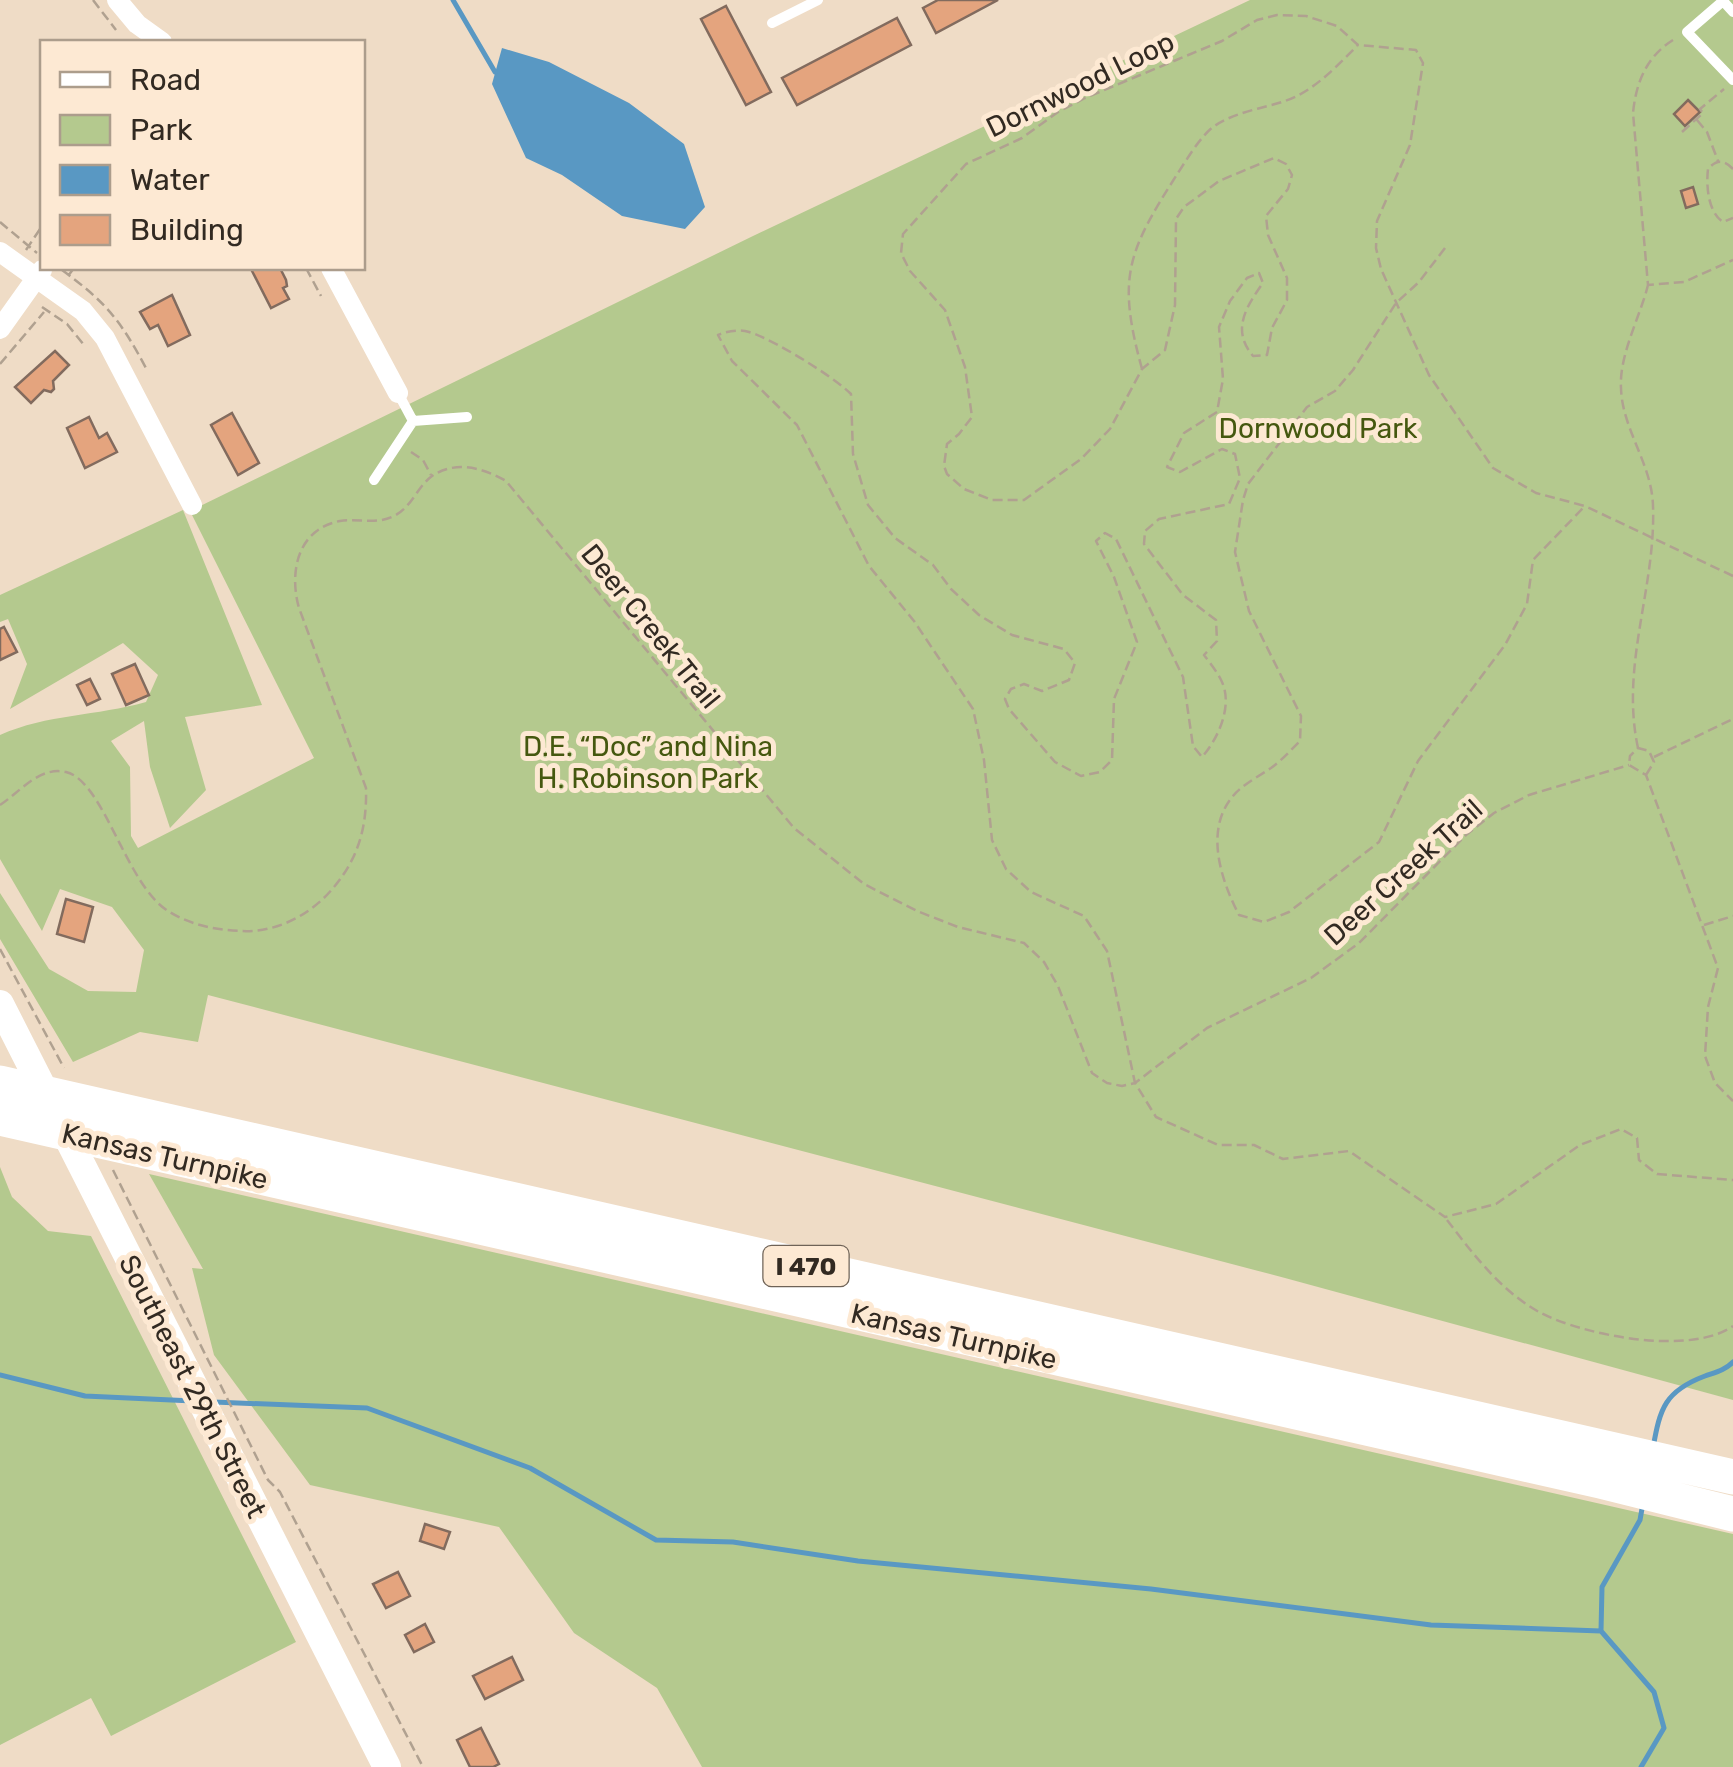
<svg xmlns="http://www.w3.org/2000/svg" width="1733" height="1767" font-family="Rubik,sans-serif">
<style>
.green{fill:#b4c98e}
.water{fill:#5998c3}
.lines{fill:none;stroke-linecap:round;stroke-linejoin:round}
.stream{stroke:#5998c3;stroke-width:5}
.building{fill:#e4a47e;stroke:#826b5e;stroke-width:2.5}
.path{stroke:#b0a190;stroke-width:2.5;stroke-dasharray:10 5;stroke-linecap:butt}
.service{stroke:#fff;stroke-width:10}
.minor{stroke:#fff;stroke-width:20}
.secondary{stroke:#fff;stroke-width:28}
.motorway{stroke:#fff;stroke-width:35}
.labels{text-anchor:middle;stroke-width:10;stroke-linejoin:round;paint-order:stroke}
.shield{fill:#fde9d3;stroke:#6f6357;stroke-width:2.5}
.shield-label{font-size:25px;font-weight:bold;fill:#322a22}
.street-label{font-size:28px;fill:#322a22;stroke:#fde9d3}
.park-label{font-size:28px;fill:#45580f;stroke:#fde9d3}
</style>
<rect width="100%" height="100%" fill="#efdcc6"/>
<path class="green" d="M1250 0H1733V1400L1285 1278 208 995 198 1042 140 1032 73 1062 0 939V893L49 969 88 991 136 992 144 950 112 907 60 889 42 931 0 859V735C47 714 97 716 146 702L158 675 123 643 10 709 27 664 8 619 0 622V595L183 510 262 705 185 717 206 790 170 828 150 767 144 721 111 741 130 767 131 836 138 848 314 758 190 511 753 236Z
M0 1167 12 1197 48 1231 91 1236 296 1642 111 1736 91 1698 0 1745Z
M149 1174 1733 1534V1767H702L657 1688 574 1633 499 1527 310 1485 214 1355 192 1268 203 1269Z"/>
<path class="water" d="M502 48 549 62 629 103 684 144 705 207 685 229 622 216 562 175 526 158 492 84Z"/>
<g class="lines">
<path class="stream" d="M453 0 495 72
M0 1375 85 1396 193 1401
M214 1402 367 1408 530 1468 656 1540 733 1542 858 1561 1151 1589 1431 1625 1601 1631
M1653 1448C1660 1408 1665 1391 1705 1376 1716 1372 1725 1370 1733 1362
M1641 1767 1664 1728 1654 1692 1601 1631 1602 1587 1640 1520 1643 1503"/>
</g>
<path class="building" d="M938 0H998L936 33 923 8Z
M726 6 771 92 746 105 701 19Z
M897 18 911 45 797 105 782 78Z
M1688 100 1700 112 1685 126 1674 114Z
M1693 187 1698 204 1686 208 1681 191Z
M280 268 286 280 287 286 283 288 289 299 271 308 251 269Z
M172 295 190 335 168 346 158 325 150 329 140 312Z
M55 351 69 365 53 381 54 389 51 392 44 390 31 403 15 387Z
M232 413 259 463 238 475 211 425Z
M89 417 99 438 107 433 117 452 85 468 67 428Z
M4 627 17 652 0 660V629Z
M135 664 149 695 126 705 112 674Z
M90 679 100 699 87 705 77 685Z
M66 899 93 907 84 942 57 934Z
M425 1524 450 1532 444 1549 420 1541Z
M398 1572 410 1596 386 1608 373 1584Z
M425 1624 434 1642 414 1652 405 1635Z
M512 1657 523 1680 485 1699 473 1676Z
M481 1728 499 1764 493 1767H470L457 1740Z"/>
<g class="lines">
<path class="path" d="M93 0 116 30
M1673 40C1646 57 1636 83 1633 113L1648 285 1684 282 1733 260
M1697 120 1707 132 1718 161
M1682 132 1703 113 1700 109 1724 89
M1733 169C1724 160 1717 159 1708 169 1706 186 1708 212 1723 222L1733 218
M0 222 37 253
M1445 248 1419 282 1396 303 1353 370 1335 391 1307 407 1248 484 1243 500 1235 552 1249 611 1301 716 1300 741C1291 750 1282 760 1271 768 1259 776 1242 785 1233 796 1204 830 1221 880 1239 915L1264 922 1289 912 1379 842 1418 761 1505 645 1527 604 1533 560 1584 507
M26 250 42 226
M306 268 321 296
M62 270C107 303 121 321 147 370
M68 276 74 268
M42 307 67 324 84 345
M0 364 44 312
M1142 369C1117 278 1127 253 1176 176 1186 161 1199 138 1213 127 1234 112 1261 109 1285 101 1314 91 1336 67 1357 46
M411 452 423 460 431 475
M1733 576 1585 506 1536 493 1493 468 1429 375 1381 269 1376 248 1377 221 1410 145 1423 63 1416 50 1358 45 1337 26 1306 16 1277 15 1257 20 1222 41 1085 98 1058 112 1022 138 966 164 903 234 901 253 910 271 945 310 965 367 972 417 959 434 947 444 944 466 947 474 964 489 992 500H1024L1081 459 1110 429 1142 369 1165 350 1175 305 1176 219 1184 207 1219 181 1274 158 1286 164 1292 175 1288 189 1266 216 1268 235 1287 278V300L1272 328 1267 355 1253 356C1231 330 1246 307 1263 283L1259 273 1247 278 1230 301 1219 327 1223 379 1217 412 1184 433 1167 467 1180 472 1222 449 1235 454 1240 478 1229 504 1159 519 1145 531 1144 544 1183 595 1216 620 1217 641 1204 655C1210 663 1218 673 1222 682 1233 706 1218 739 1202 757L1193 746 1183 677 1116 539 1105 533 1096 541 1114 577 1137 642 1114 699 1112 760 1100 772 1081 776 1055 762 1009 709 1005 699 1011 689 1024 684 1042 691 1069 680 1075 663 1064 649 1012 635 979 615 951 589 933 565 895 538 868 505 853 454 851 394C834 377 773 339 749 332 739 329 727 331 718 335L732 361 797 425 869 566 914 621 973 709 984 760 992 840 1006 869 1031 892 1084 916 1107 951 1135 1083 1156 1117 1218 1145H1254L1283 1159 1349 1151 1445 1217 1496 1204 1580 1145 1621 1129 1637 1138 1639 1160 1657 1174 1733 1180
M1638 748C1620 665 1656 588 1653 506 1652 464 1622 429 1621 388 1619 355 1640 317 1648 285
M1654 757 1733 719
M1646 775 1654 762 1649 751 1638 748 1630 756 1629 765 1646 775 1718 968 1708 1007 1705 1056 1715 1083 1733 1101
M0 805C20 792 39 766 66 772 104 781 126 885 168 911 190 925 216 930 241 931 277 933 312 914 334 887 359 857 367 826 366 788L299 608C289 573 297 529 340 521 359 518 376 525 394 516 412 507 417 487 432 476 455 460 484 468 506 481L794 828 864 884 917 911 958 927 1024 943 1044 962 1058 986 1092 1073 1107 1083 1122 1086 1135 1083 1207 1028 1311 978 1359 943 1466 835 1494 813 1529 795 1629 765
M1704 925 1733 916
M0 949 64 1068
M113 1170 268 1480 280 1492 423 1767
M1447 1220C1473 1254 1501 1291 1539 1312 1584 1336 1691 1356 1733 1326"/>
<path class="service" d="M1733 12 1723 1 1687 32 1733 80
M772 23 818 0
M398 393 413 421
M374 480 413 421 467 417"/>
<path class="minor" d="M117 0 137 24 162 42
M0 252 83 311 105 338 192 505
M331 268 398 393
M0 329 42 270"/>
<path class="secondary" d="M0 1004 387 1767"/>
<path class="motorway" d="M0 1083 1733 1477
M0 1118 1600 1481 1733 1514"/>
</g>
<g class="labels">
<rect class="shield" x="763.5" y="1246" width="85" height="40" rx="8"/>
<g class="shield-label">
<text x="806" y="1275">I 470</text>
</g>
<g class="street-label">
<text transform="translate(1080 84) rotate(-26)" y="10">Dornwood Loop</text>
<text transform="translate(651 626) rotate(51)" y="10">Deer Creek Trail</text>
<text transform="translate(1403 872) rotate(-42)" y="10">Deer Creek Trail</text>
<text transform="translate(165 1156) rotate(13)" y="10">Kansas Turnpike</text>
<text transform="translate(954 1336) rotate(13)" y="10">Kansas Turnpike</text>
<text transform="translate(193 1386) rotate(63)" y="10">Southeast 29th Street</text>
</g>
<g class="park-label">
<text x="1318" y="438">Dornwood Park</text>
<text x="648" y="756">D.E. “Doc” and Nina<tspan x="648" dy="32">H. Robinson Park</tspan></text>
</g>
</g>
<rect x="40" y="40" width="325" height="230" fill="#fde9d3" stroke="#ac9d8c" stroke-width="2.5"/>
<rect x="60" y="72" width="50" height="15" fill="#ffffff" stroke="#ac9d8c" stroke-width="2.5"/>
<text x="130" y="90" font-size="30" fill="#322a22">Road</text>
<rect x="60" y="115" width="50" height="30" fill="#b4c98e" stroke="#ac9d8c" stroke-width="2.5"/>
<text x="130" y="140" font-size="30" fill="#322a22">Park</text>
<rect x="60" y="165" width="50" height="30" fill="#5998c3" stroke="#ac9d8c" stroke-width="2.5"/>
<text x="130" y="190" font-size="30" fill="#322a22">Water</text>
<rect x="60" y="215" width="50" height="30" fill="#e4a47e" stroke="#ac9d8c" stroke-width="2.5"/>
<text x="130" y="240" font-size="30" fill="#322a22">Building</text>
</svg>
